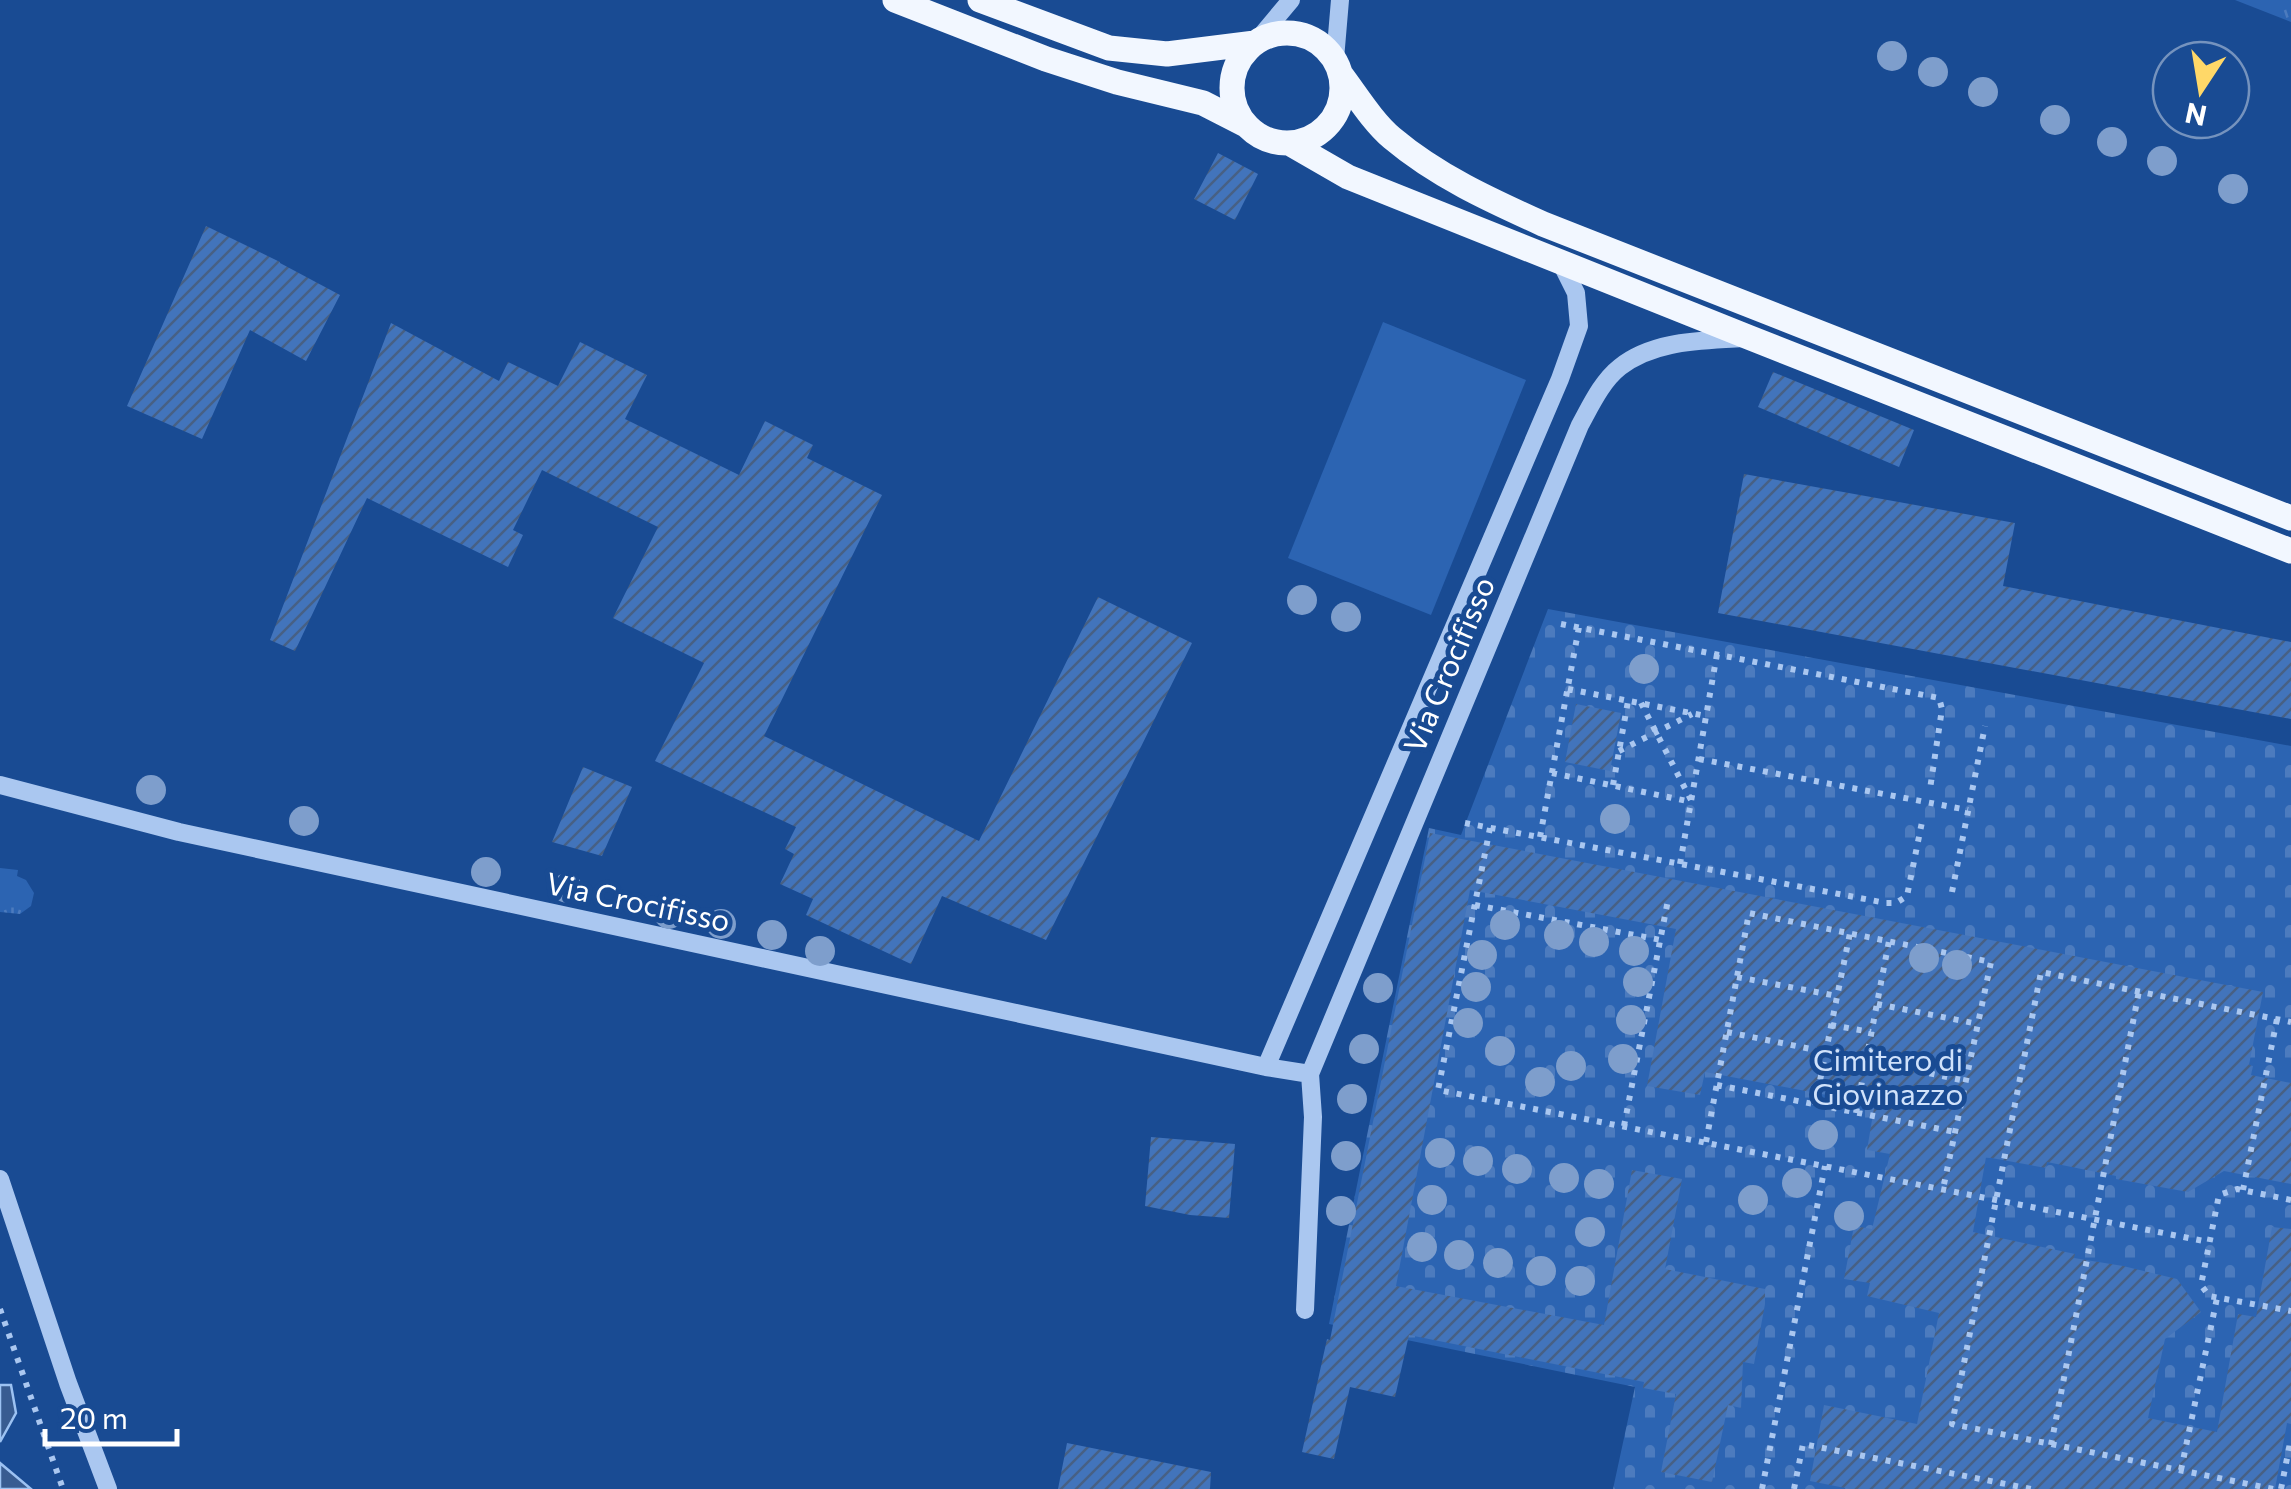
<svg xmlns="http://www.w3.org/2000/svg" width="2291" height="1489" font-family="Commissioner,sans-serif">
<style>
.grass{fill:url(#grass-tufts)}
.cemetery{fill:url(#cemetery-stones)}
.green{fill:#2c64b2}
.water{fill:#385c91;stroke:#9cc2f2;stroke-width:2.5}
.building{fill:url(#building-hatch)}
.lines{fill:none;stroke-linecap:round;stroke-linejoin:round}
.path{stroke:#aac7f0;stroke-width:6;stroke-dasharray:5 8;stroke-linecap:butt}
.minor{stroke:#aac7f0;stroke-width:18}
.major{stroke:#f2f7ff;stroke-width:25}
.tree{fill:#7e9ecc}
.labels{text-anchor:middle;stroke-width:10;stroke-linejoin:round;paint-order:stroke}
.street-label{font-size:30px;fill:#fff;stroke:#194b93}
.park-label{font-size:30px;fill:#d0e2fb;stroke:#194b93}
</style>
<defs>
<pattern id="grass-tufts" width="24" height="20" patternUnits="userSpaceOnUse" patternTransform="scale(2.5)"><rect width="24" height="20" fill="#2c64b2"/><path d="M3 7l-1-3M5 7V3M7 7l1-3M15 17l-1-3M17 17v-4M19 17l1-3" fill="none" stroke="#4c7bbe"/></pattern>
<pattern id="cemetery-stones" width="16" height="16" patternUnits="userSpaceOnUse" patternTransform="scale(2.5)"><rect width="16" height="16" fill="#2c64b2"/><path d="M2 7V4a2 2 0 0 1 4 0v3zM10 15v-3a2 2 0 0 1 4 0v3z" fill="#4c7bbe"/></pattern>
<pattern id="building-hatch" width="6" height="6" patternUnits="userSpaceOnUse" patternTransform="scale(2.5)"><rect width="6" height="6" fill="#4274bb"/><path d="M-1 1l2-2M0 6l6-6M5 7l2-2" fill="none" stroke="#476084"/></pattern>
</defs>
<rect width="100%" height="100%" fill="#194b93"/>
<path class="grass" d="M2235 0H2291V22Z
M0 868 18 870 17 876 26 880 34 893 31 906 20 914 0 912Z"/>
<path class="cemetery" d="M1548 609 2291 746V1489H1613L1635 1387 1329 1324 1429 828 1461 835Z"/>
<path class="green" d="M1383 322 1526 380 1431 615 1288 558Z"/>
<path class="water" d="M0 1385H11L16 1413 0 1442Z
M0 1463 31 1489H0Z"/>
<path class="building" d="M1218 153 1258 174 1235 220 1194 199Z
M206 226 280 262V263L340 295 306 361 250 330 202 439 127 406Z
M391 323 499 381 508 362 558 386 580 342 647 375 625 419 739 475 765 421 813 445 807 458 882 495 764 736 979 841 1098 597 1192 643 1046 940 942 896 911 964 806 915 813 899 780 884 794 854 785 849 796 827 655 761 704 663 613 618 658 527 542 470 513 530 523 535 508 567 367 498 295 651 270 640Z
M1773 372 1914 430 1899 467 1758 407Z
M1744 474 2015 523 2003 586 2291 642V719L1718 613Z
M1576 704 1621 713 1610 771 1565 762Z
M583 767 632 787 602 856 552 842Z
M1430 833 2263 992 2249 1065 2253 1066 2251 1075 2291 1083V1184L2224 1171 2188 1192 2116 1179V1176L2047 1162 2046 1168 1986 1157 1973 1232 2075 1254 2074 1258 2123 1266 2177 1279 2201 1312 2165 1339 2148 1418 2217 1432 2238 1314 2256 1317 2272 1227 2291 1229V1424L2287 1423 2275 1489H1850L1810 1481 1824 1405 1917 1424 1939 1313 1867 1296 1870 1283 1844 1279 1854 1226 1872 1229 1890 1154 1867 1150 1874 1108 1831 1099 1832 1096 1705 1072 1700 1095 1647 1086 1676 929 1470 890 1396 1286 1604 1325 1632 1170 1682 1179 1665 1269 1765 1289V1304L1754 1364 1743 1362 1741 1408 1728 1405 1712 1482 1661 1472 1676 1394 1643 1388 1644 1382 1409 1335 1395 1397 1350 1387 1334 1459 1302 1452 1327 1339 1330 1340Z
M1151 1137 1235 1144 1229 1218 1190 1215 1145 1206Z
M1067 1443 1211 1472 1210 1489H1058Z"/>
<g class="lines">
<path class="path" d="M1561 624 1939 698 1942 709 1930 789
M1568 689 1706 716
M1641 703 1691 800
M1619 751 1692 714
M1699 759 1968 810
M1552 773 1692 802
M1613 785 1628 701
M1465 823 1886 903H1896L1907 896 1923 817
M1490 828 1438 1090 2209 1242
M1540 837 1579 627
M1680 864 1717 654
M1952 892 1985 726
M1475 905 1661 940
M1737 977 1837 996
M1877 1004 1978 1024
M1831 1025 1871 1032
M1727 1032 1826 1052
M1866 1060 1966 1081
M1717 1085 1955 1132
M1815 1105 1850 933
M1856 1113 1889 941
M1624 1126 1668 900
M1706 1142 1749 913 1991 962 1943 1189
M2243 1190 2277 1019
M2291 1200 2237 1189 2219 1195 2201 1285 2209 1296 2291 1311
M0 1309 63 1489
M2051 1445 2139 991
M2181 1470 2217 1298
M1762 1489 1825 1166
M1794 1489 1803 1444 2031 1489
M2273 1489 1952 1424 2041 972 2291 1022
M2281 1489 2291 1438"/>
<path class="minor" d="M1255 43 1291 0
M1335 59 1340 0
M0 785 179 832 1266 1067 1310 1074
M1266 1067 1560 379 1579 326 1576 293 1560 261
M0 1179 68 1383 108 1489
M1305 1310 1313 1117 1310 1074 1580 425C1591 405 1602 381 1620 367 1654 340 1702 341 1742 338"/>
<path class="major" d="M895 0 1046 59 1117 82 1203 103 1246 125
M980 0 1109 48 1167 54 1255 43
M1232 88a55 55 0 1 1 110 0a55 55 0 1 1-110 0Z
M1342 76C1357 96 1373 122 1392 138 1437 176 1490 200 1543 224L2291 518
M1289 143 1348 177 1748 337 2291 551"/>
</g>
<g class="tree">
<circle cx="1892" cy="56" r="15"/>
<circle cx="1933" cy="72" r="15"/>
<circle cx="1983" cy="92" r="15"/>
<circle cx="2055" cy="120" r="15"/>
<circle cx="2112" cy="142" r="15"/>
<circle cx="2162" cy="161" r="15"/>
<circle cx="2233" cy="189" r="15"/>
<circle cx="1302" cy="600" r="15"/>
<circle cx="1346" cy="617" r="15"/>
<circle cx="1644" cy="669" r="15"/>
<circle cx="151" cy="790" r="15"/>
<circle cx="1615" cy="819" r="15"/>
<circle cx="304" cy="821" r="15"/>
<circle cx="486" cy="872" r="15"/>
<circle cx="567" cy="888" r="15"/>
<circle cx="669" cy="914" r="15"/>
<circle cx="721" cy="924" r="15"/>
<circle cx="1505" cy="925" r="15"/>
<circle cx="772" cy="935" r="15"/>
<circle cx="1559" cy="935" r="15"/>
<circle cx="1594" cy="942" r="15"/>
<circle cx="820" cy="951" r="15"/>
<circle cx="1634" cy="951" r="15"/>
<circle cx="1482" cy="955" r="15"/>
<circle cx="1924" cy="958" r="15"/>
<circle cx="1957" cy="965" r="15"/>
<circle cx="1638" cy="982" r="15"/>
<circle cx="1476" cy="987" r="15"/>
<circle cx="1378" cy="988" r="15"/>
<circle cx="1631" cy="1020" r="15"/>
<circle cx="1468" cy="1023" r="15"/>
<circle cx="1364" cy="1049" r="15"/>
<circle cx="1500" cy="1051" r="15"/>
<circle cx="1623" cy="1059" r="15"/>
<circle cx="1571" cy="1066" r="15"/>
<circle cx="1540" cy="1082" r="15"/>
<circle cx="1352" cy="1099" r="15"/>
<circle cx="1823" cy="1135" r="15"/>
<circle cx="1440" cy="1153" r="15"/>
<circle cx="1346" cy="1156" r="15"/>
<circle cx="1478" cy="1161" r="15"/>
<circle cx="1517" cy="1169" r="15"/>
<circle cx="1564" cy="1178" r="15"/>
<circle cx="1797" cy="1183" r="15"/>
<circle cx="1599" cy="1184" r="15"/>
<circle cx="1432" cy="1200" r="15"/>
<circle cx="1753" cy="1200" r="15"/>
<circle cx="1341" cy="1211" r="15"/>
<circle cx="1849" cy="1216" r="15"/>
<circle cx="1590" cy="1232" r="15"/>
<circle cx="1422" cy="1247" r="15"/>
<circle cx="1459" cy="1255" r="15"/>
<circle cx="1498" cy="1263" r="15"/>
<circle cx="1541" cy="1271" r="15"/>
<circle cx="1580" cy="1281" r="15"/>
</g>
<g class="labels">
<g class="street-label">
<text transform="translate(1450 665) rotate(-67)" y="10">Via Crocifisso</text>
<text transform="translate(638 903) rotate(12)" y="10">Via Crocifisso</text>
</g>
<g class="park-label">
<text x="1888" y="1071">Cimitero di<tspan x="1888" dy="34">Giovinazzo</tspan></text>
</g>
</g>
<g transform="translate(2201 90) rotate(192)"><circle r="48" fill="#194b93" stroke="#7593be" stroke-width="2.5"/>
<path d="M0-8L18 38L0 25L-18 38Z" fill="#ffd868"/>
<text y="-15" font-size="28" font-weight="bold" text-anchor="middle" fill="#ffffff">N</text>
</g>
<path d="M45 1429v15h132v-15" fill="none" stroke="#ffffff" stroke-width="5"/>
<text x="60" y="1429" font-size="30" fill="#ffffff" stroke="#194b93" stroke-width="8" paint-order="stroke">20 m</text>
</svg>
